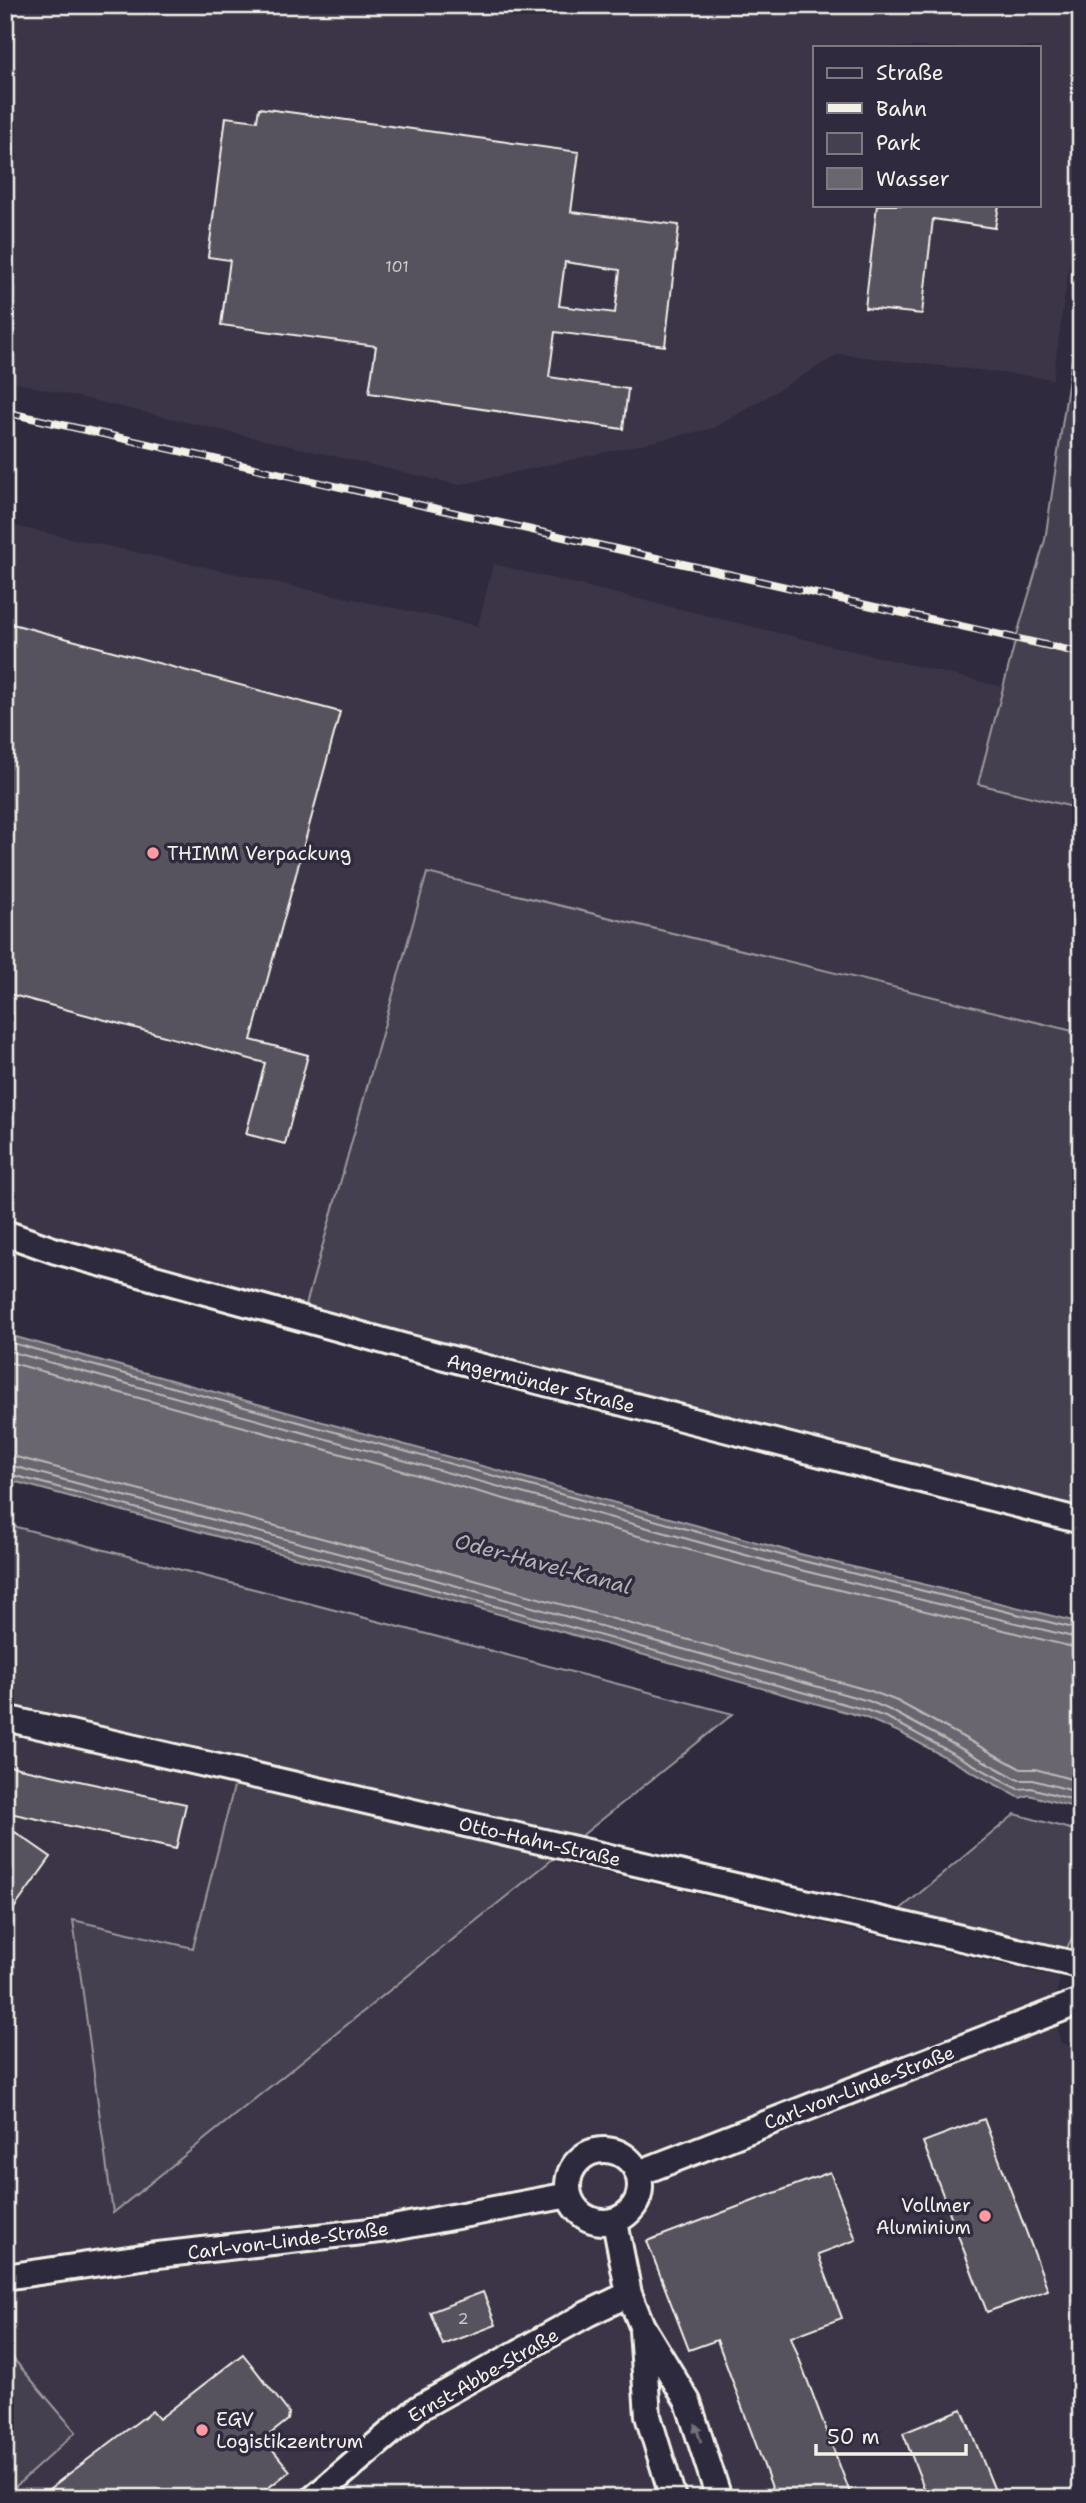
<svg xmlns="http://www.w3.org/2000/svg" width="1086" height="2503" font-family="'Shantell Sans',sans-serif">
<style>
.built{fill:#3b3647;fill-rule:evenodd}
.green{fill:#454050;stroke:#9c989c;stroke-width:2}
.water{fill:#6a6670;stroke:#a19ea0;stroke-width:2}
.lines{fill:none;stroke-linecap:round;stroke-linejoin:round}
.shore{stroke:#bdb9b8;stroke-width:2}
.building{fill:#56525f;stroke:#f4f1e8;stroke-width:2;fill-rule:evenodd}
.minor-casing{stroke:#f4f1e8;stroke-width:30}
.minor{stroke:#2f2a3d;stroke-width:24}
.rail-casing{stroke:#f4f1e8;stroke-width:8}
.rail{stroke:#2f2a3d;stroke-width:5;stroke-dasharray:16;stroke-linecap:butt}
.oneway{fill:#747079}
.poi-dot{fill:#ff9aa2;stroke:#2f2a3d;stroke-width:2.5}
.labels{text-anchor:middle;stroke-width:7;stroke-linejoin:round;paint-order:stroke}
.number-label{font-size:16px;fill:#ccc9c6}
.poi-label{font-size:19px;fill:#f4f1e8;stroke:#2f2a3d;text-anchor:start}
.street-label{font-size:19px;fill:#f4f1e8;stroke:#2f2a3d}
.water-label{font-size:21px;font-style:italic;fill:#b6b2b2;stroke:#2f2a3d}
</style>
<rect width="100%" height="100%" fill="#2f2a3d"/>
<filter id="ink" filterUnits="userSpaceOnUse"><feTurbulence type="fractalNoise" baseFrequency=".0143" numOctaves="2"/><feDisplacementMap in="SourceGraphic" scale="14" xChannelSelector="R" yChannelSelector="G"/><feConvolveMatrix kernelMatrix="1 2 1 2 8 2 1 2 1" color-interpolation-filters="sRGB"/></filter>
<g filter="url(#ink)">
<path class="built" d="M5 5H1081V180L1053 379 839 354 714 428 459 485 5 380ZM815 47H1039V205H815Z
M5 524 478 626 493 564 1003 687 979 784 1081 809V1033L427 873 302 1319 5 1233Z
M5 1732 236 1783 193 1949 73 1920 114 2212 552 1861 1060 1978 1054 2002 1060 2042 1081 2051V2481L1076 2498H5L75 2432 5 2349Z"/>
<path class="green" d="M1081 298V809L978 784 1016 638 1045 540Z
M427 873 1081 1033V1510L302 1319Z
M5 1524 733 1714 113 2213 73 1920 193 1948 241 1759 5 1708Z
M1015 1814 1081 1832V1920L1065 1952 897 1912Z
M5 2349 76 2432 5 2496Z"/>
<path class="water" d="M5 1334 800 1554 1081 1623V1809L1029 1795 1020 1798 901 1733 864 1717 378 1580 5 1479Z"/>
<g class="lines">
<path class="shore" d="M5 1341 799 1560 1081 1630
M5 1350 796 1569 1081 1639
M5 1361 794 1579 1081 1649
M5 1454 385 1555 871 1691 897 1701 1021 1769H1035L1081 1782
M5 1464 382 1565 869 1701 892 1711 1019 1780H1033L1081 1793
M5 1473 380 1574 866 1710 888 1718 1018 1789 1031 1788 1081 1802"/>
</g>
<path class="building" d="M259 108 579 152 571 212 679 225 665 346 555 332 549 377 628 389 623 429 369 393 376 346 221 325 230 260 208 257 226 117 257 121ZM565 262 620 270 615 313 559 306Z
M877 205H999L995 228 933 219 922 314 865 308Z
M5 622 340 712 251 1040 308 1055 285 1144 246 1134 265 1063 5 993Z
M5 1765 186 1804 176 1849 5 1812Z
M15 1832 51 1857 5 1921V1846Z
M984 2119 1048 2290 987 2312 923 2142Z
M830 2172 856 2240 818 2254 842 2318 791 2337 852 2498H776L717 2340 689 2350 647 2241Z
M483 2292 496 2325 443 2345 430 2312Z
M243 2354 289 2413 288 2420 264 2439 290 2471 255 2498H37L152 2411 159 2419Z
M962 2409 998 2498H928L903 2433Z"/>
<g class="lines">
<g class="minor-casing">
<path id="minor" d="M5 1233 56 1251 402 1346 1081 1521
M5 1718 1074 1964
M568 2186a36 36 0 1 1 72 0a36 36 0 1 1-72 0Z
M639 2173 1079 2002
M615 2222 629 2294 642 2326 688 2402 719 2498
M5 2277 149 2256 388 2229 569 2195
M642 2330 648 2416 673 2498
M314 2498 419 2408 587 2314 629 2294"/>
</g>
<use href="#minor" class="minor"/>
<g class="rail-casing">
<path id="rail" d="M5 412 1081 653"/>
</g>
<use href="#rail" class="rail"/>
</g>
<defs><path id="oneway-solid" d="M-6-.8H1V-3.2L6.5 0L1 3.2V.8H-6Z" transform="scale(1.75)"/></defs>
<use class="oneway" href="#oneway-solid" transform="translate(698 2433) rotate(-108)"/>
</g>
<g class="poi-dot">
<circle cx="153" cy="853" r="7"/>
<circle cx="985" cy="2216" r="7"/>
<circle cx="202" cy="2430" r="7"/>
</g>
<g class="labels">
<g class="number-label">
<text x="397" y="272">101</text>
<text x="463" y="2324">2</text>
</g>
<g class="poi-label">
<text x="167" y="860">THIMM Verpackung</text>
<text x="971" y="2212" text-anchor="end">Vollmer<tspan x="971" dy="22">Aluminium</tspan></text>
<text x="216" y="2426">EGV<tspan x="216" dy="22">Logistikzentrum</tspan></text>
</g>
<g class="street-label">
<text transform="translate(541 1383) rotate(14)" y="7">Angermünder Straße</text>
<text transform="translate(540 1841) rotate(13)" y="7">Otto-Hahn-Straße</text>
<text transform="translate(859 2087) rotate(-21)" y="7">Carl-von-Linde-Straße</text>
<text transform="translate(288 2240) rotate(-7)" y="7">Carl-von-Linde-Straße</text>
<text transform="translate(483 2375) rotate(-30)" y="7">Ernst-Abbe-Straße</text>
</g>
<g class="water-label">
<text transform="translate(543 1564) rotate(15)" y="7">Oder-Havel-Kanal</text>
</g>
</g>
<rect width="1086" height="2503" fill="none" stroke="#2f2a3d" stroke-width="28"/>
<rect x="14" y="14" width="1058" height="2475" fill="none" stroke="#f4f1e8" stroke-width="2.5" filter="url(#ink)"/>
<rect x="813" y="46" width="228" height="161" fill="#2f2a3d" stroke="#7e7a81" stroke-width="2"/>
<rect x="827" y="68" width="35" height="10" fill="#2f2a3d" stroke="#7e7a81" stroke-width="2"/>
<text x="876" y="80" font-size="21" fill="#f4f1e8">Straße</text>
<rect x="827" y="103" width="35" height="10" fill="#f4f1e8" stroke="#7e7a81" stroke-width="2"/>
<text x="876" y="116" font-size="21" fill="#f4f1e8">Bahn</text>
<rect x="827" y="133" width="35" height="21" fill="#454050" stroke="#7e7a81" stroke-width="2"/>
<text x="876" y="150" font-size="21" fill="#f4f1e8">Park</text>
<rect x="827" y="168" width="35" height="21" fill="#6a6670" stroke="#7e7a81" stroke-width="2"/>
<text x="876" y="186" font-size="21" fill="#f4f1e8">Wasser</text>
<path d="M816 2444v10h150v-10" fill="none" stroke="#f4f1e8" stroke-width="3.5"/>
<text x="827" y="2444" font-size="21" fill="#f4f1e8" stroke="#2f2a3d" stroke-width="5" paint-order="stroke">50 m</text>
</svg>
